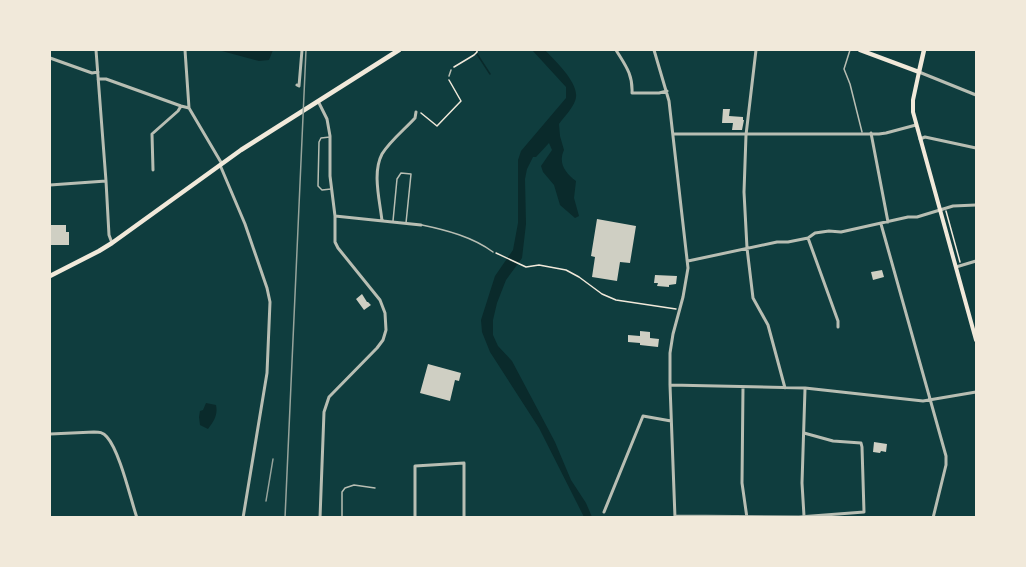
<svg xmlns="http://www.w3.org/2000/svg" width="1026" height="567" font-family="'Exo 2',sans-serif">
<style>
.water{fill:#0a2a2b}
.lines{fill:none;stroke-linecap:round;stroke-linejoin:round}
.stream{stroke:#0a2a2b;stroke-width:1.5}
.building{fill:#cfcfc3}
.path{stroke:#f1e9da;stroke-width:1.5}
.service{stroke:#b8beb3;stroke-width:1.5}
.minor{stroke:#b8beb3;stroke-width:3}
.secondary{stroke:#f1e9da;stroke-width:4}
.primary{stroke:#f1e9da;stroke-width:4.5}
.rail{stroke:#97a49c;stroke-width:1.5}
</style>
<rect width="100%" height="100%" fill="#0f3d3e"/>
<path class="water" d="M218 50H273L269 60 259 61Z
M532 50H545C555 61 582 85 575 101 572 109 564 117 559 124L560 136 564 150C558 163 565 173 576 181L574 198 579 216 575 218 560 205 554 185 543 172 541 166 552 150 549 143 536 157H533L527 169 525 179 526 224 522 258 506 280 497 303 493 320V335L498 346 512 361 555 442 571 480 586 503 592 517H584L539 428 490 352 482 332 481 320 495 276 513 250 518 223V160L521 151 566 98V87Z
M206 403 216 405C218 415 214 421 208 429L200 425 199 417 200 411 203 410Z"/>
<g class="lines">
<path class="stream" d="M473 50 475 52
M477 54 490 74"/>
</g>
<path class="building" d="M723 109H730L729 116 743 117V120H744L742 130H732L733 123H722Z
M597 219 636 226 630 263 620 262 617 281 592 277 595 257 591 256Z
M50 225H66V232H69V245H50Z
M882 270 884 277 873 280 871 272Z
M655 275 677 276 676 284 669 285V287L657 286 658 283H654Z
M362 294 367 302H368L371 305 364 310 356 299Z
M640 331 650 332V338L659 339 658 347 640 345V343L628 342V335L640 336Z
M428 364 461 373 459 381 455 380 450 401 420 393Z
M874 442 887 444 886 452 881 451 880 453 873 452Z"/>
<g class="lines">
<path class="path" d="M454 67 474 55 477 52V50
M421 113 437 126 461 101 449 80
M946 211 960 262
M496 253 526 267 539 265 566 270 579 277 602 294 616 300 676 309"/>
<path class="service" d="M850 50 844 69 850 84 862 132
M449 76 451 70
M330 137 321 138 319 142 318 186 322 190 331 189
M393 221 397 179 401 173 411 174 406 223
M422 225C446 230 473 237 493 252
M342 518V492L345 488 354 485 375 488"/>
<path class="minor" d="M96 50 106 181 109 235 112 243
M185 50 189 108 222 164
M616 50C625 65 633 74 632 93H659L667 91
M654 50 669 101 688 268 683 297 673 334 670 353V385L675 518
M756 50 746 135 744 192 747 248 753 298 768 325 785 388
M50 58 92 73 98 72
M919 72 976 95
M98 79H106L181 106 189 108
M297 85 299 86 302 50
M318 101 327 119 330 136V176L335 216V242L338 248 380 300 385 313 386 330 383 340 377 348 329 397 324 412 320 518
M871 133 888 222
M673 134H879L886 133 916 125
M920 139 925 137 976 148
M220 165 245 224 267 288 270 302 267 373 243 518
M153 170 152 134 178 111 181 106
M50 185 106 181
M335 216 421 225
M382 221C380 201 372 173 382 154 390 141 404 130 415 118L416 112
M881 224 946 456V465L933 518
M808 238 838 321V327
M688 261 777 242H788L808 238 815 233 829 231 841 232 908 217H917L953 206 976 205
M956 267 976 261
M670 385 805 388 923 401 976 392
M743 387 742 483 747 518
M50 434 94 432C99 432 103 432 107 437 120 452 130 497 137 518
M604 512 643 416 671 421
M676 516 799 517 864 512 862 447 861 443 833 441 804 433
M804 516 802 483 805 389
M415 518V466L464 463V518"/>
<path class="secondary" d="M919 72 913 100V112L976 340"/>
<path class="primary" d="M860 50 919 72 924 50
M50 276 99 251 112 243 241 150 399 50"/>
<path class="rail" d="M266 501 273 459
M285 518 306 50"/>
</g>
<rect width="1026" height="567" fill="none" stroke="#f1e9da" stroke-width="102"/>
</svg>
